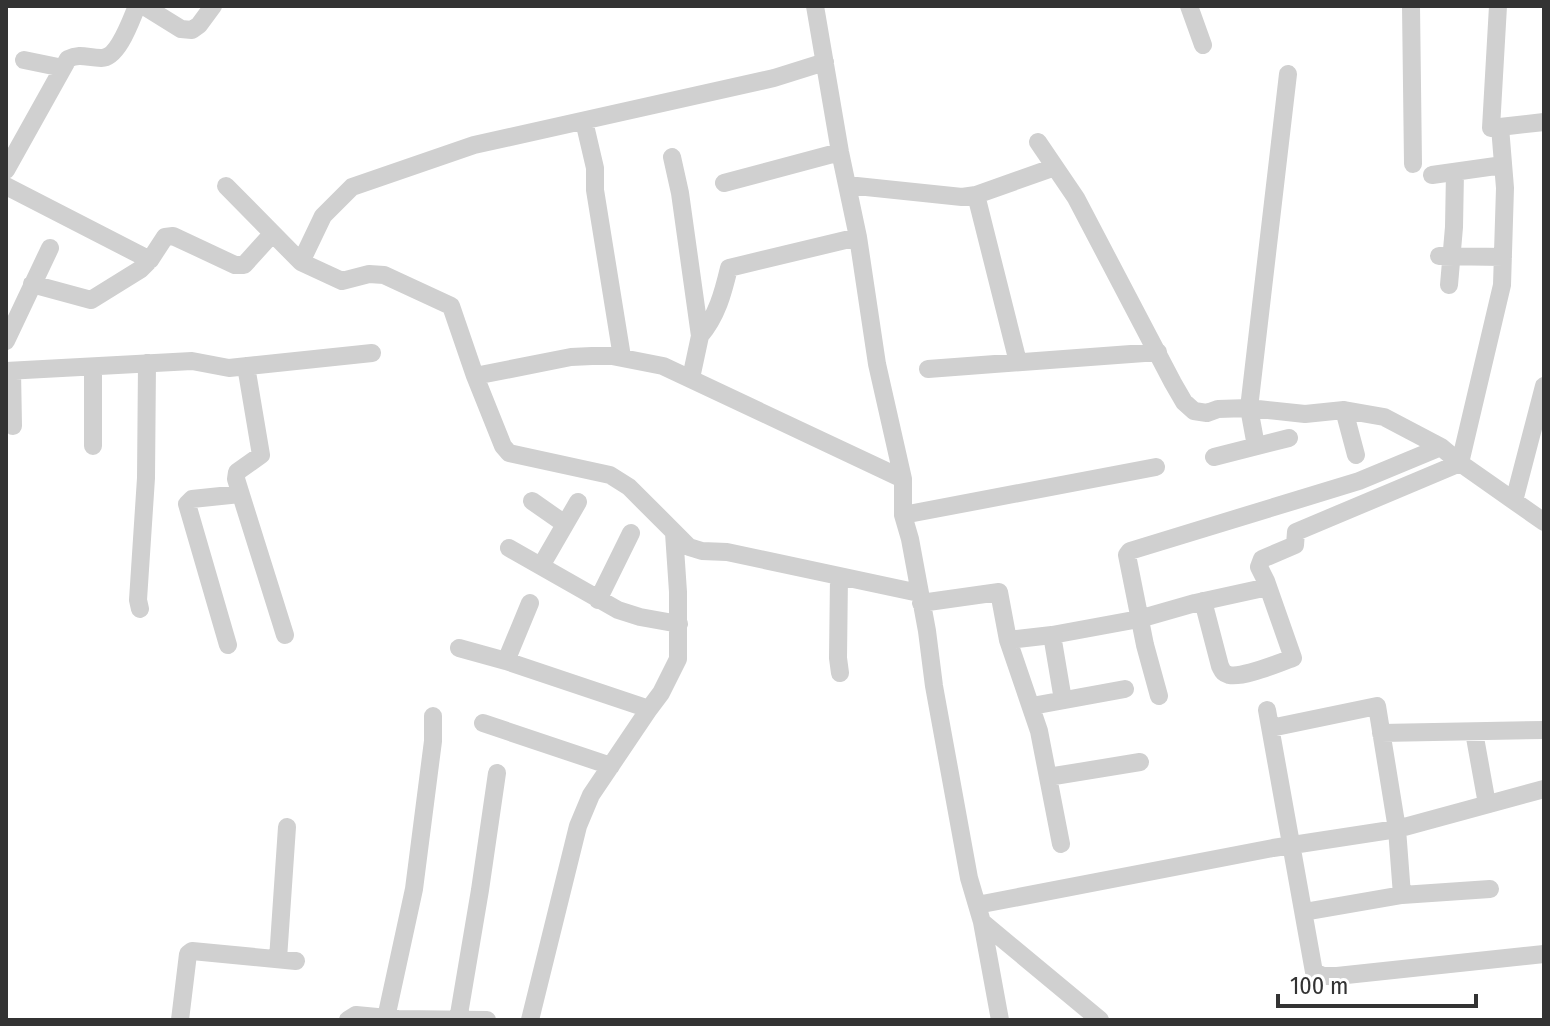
<svg xmlns="http://www.w3.org/2000/svg" width="1550" height="1026" font-family="'Fira Sans Condensed',sans-serif">
<style>
.lines{fill:none;stroke-linecap:round;stroke-linejoin:round}
.minor{stroke:#d0d0d0;stroke-width:18}
</style>
<rect width="100%" height="100%" fill="#fff"/>
<g class="lines">
<path class="minor" d="M144 6 181 29 192 30 199 25 213 6
M815 6 840 152 858 237 877 364 903 479V515L910 539 927 631 934 686 969 878 982 922 1000 1020
M1189 6 1203 45
M1411 6 1413 164
M1498 6 1491 128 1544 122
M24 60 63 68
M584 121 595 168V190L622 357
M1038 142 1076 198 1173 383 1184 402 1194 411 1207 413 1218 409 1249 408 1305 414 1344 410 1384 417 1441 447 1460 463 1544 522
M672 157 680 193 700 336 691 378
M6 170 68 59C80 53 88 58 101 58 118 59 131 20 137 6
M1432 175 1503 165
M724 183 840 152
M847 185 962 197 976 195 1055 167
M6 186 150 260
M226 186 301 262 342 281 369 274 384 275 451 306 475 376 503 446 509 453 610 475 629 487 689 547 702 551 727 552 919 593
M976 195 1018 362
M1439 256 1503 257
M301 262 323 216 352 187 474 145 774 78 825 62
M32 284 91 300 141 269 150 260 165 237 173 236 235 265H244L272 234
M1449 285 1454 227 1455 172
M700 336C717 316 723 293 729 268L858 237
M6 341 50 248
M246 366 261 455 237 472 236 479 285 635
M93 367V446
M928 369 1158 352
M6 371 192 361 229 368 372 353
M12 371 13 426
M475 376 571 357 592 356H612L663 366 903 479
M1344 410 1356 455
M1256 446 1249 408 1288 74
M1214 457 1289 438
M532 501 565 524
M1514 501 1544 386
M903 515 1156 467
M509 548 618 610 640 617 679 624
M541 566 578 502
M839 576 838 658 840 673
M598 600 631 533
M1203 601 1220 666C1223 672 1223 673 1229 675 1244 678 1278 663 1293 658L1266 581 1259 567 1262 559 1295 545 1296 532 1460 463 1502 285 1505 188 1500 127
M921 603 999 592 1008 640 1039 731 1061 844
M140 609 138 600 146 478 147 363
M1052 635 1063 700
M1008 640 1052 635 1139 619 1195 603 1268 587
M228 645 187 504 192 499 240 494
M459 648 506 661 649 709
M506 661 530 603
M1159 696 1145 645 1127 555 1130 551 1359 481 1441 447
M1032 706 1125 689
M1267 710 1314 972 1323 976H1337L1544 954
M483 723 611 766
M1271 728 1377 706 1397 829 1402 895
M1474 732 1487 804
M1381 733 1544 730
M1048 777 1140 762
M977 905 1273 848 1397 829 1544 789
M1304 912 1402 895 1490 889
M982 922 1100 1020
M278 959 287 827
M386 1018 414 889 433 741V716
M180 1020 188 954 192 951 296 961
M348 1020 356 1015 398 1019 487 1020
M458 1020 480 890 497 773
M530 1020 578 826 591 795 649 709 661 693 678 659V592L674 533"/>
</g>
<rect width="1550" height="1026" fill="none" stroke="#333333" stroke-width="16"/>
<path d="M1278 994v12h198v-12" fill="none" stroke="#333333" stroke-width="4"/>
<text x="1290" y="994" font-size="24" fill="#333333" stroke="#ffffff" stroke-width="6" paint-order="stroke">100 m</text>
</svg>
